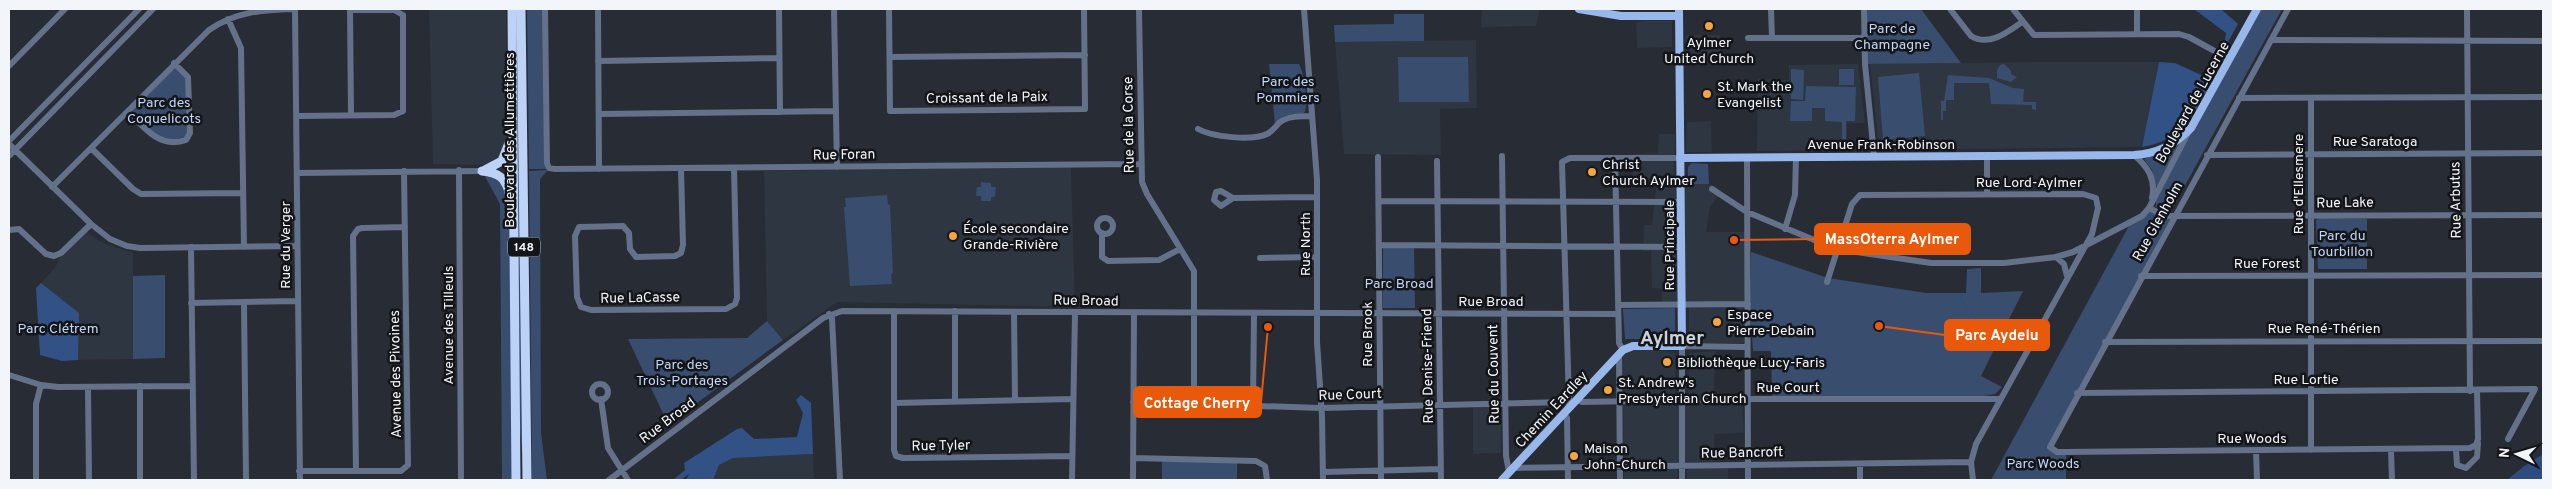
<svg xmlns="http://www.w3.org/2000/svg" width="2552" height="489" font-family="Overpass,sans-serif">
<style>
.built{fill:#2e3642}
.green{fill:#394d6e}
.forest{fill:#325185}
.water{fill:#2d4c80}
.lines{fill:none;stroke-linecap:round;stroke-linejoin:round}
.stream{stroke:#2d4c80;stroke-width:1}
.minor{stroke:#63728a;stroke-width:6}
.major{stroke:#98b7ea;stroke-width:8}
.highway{stroke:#bcd2f7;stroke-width:9}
.poi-dot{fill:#f2a541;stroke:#131518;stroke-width:2}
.labels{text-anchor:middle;stroke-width:5;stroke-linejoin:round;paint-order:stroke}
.shield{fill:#131518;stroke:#afb2b6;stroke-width:1}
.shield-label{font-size:12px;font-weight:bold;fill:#f2f5fa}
.park-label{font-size:14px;fill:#c3d6f7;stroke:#131518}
.poi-label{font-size:14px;fill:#f2f5fa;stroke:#131518;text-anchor:start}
.street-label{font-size:14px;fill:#f2f5fa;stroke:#131518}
.district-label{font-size:19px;font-weight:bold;fill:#ccd2db;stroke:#131518}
.leader{fill:none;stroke:#e8590c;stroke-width:2}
.callout-dot{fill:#e8590c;stroke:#131518;stroke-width:2}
.callout{fill:#e8590c;stroke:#e8590c;stroke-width:2}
.callout-label{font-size:15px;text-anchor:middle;font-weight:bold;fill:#fff}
</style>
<rect width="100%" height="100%" fill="#282c34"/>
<path class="built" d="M429 9H506L508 128 504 153 496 161 483 165 433 164Z
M1482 9H1540L1536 26 1481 27Z
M1643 21H1672V47L1637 48 1636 23Z
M1686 35H1720L1721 62 1686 63Z
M1476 40 1477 108 1440 109 1441 155 1344 154 1335 42Z
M2033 62H2159L2142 147 1879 150 1870 64Z
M1858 64 1865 123H1847V150L1757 151 1758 79 1789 80V65Z
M1711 121 1712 152H1686L1687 122Z
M1659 134H1675L1674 184H1706L1715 186 1721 192 1710 207 1706 232H1746L1744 343H1689V308H1662V289L1652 288 1651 251H1643L1644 225H1652L1657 179H1632L1634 154 1658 153Z
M1071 166 1075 307 837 302 783 340 767 321 764 171Z
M87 232 101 242 133 253V359L78 360V313L41 283 56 266 61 255Z
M1634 347 1675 353V395L1622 396V357Z
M1715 351 1714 405H1742L1744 433 1714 434V461L1677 463V480H1624L1623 406 1688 404 1689 353Z
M1473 405H1501V453L1473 454Z
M813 454 814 480H713L719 465 733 458Z
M1728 466V480H1687V469Z"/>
<path class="green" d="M527 9H543L547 169H529Z
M1864 9H1921L1961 63 1865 64Z
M2258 9H2282L2171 211H2163L2156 207V201L2189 133Z
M1394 14H1424V41L1335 42 1334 25 1394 24Z
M1398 57H1468L1469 102H1399Z
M174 63 186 74 190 133 186 140 163 141 128 111Z
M1269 64H1299C1304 72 1310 106 1304 113L1284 116 1275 124Z
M2004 64 2011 71V74L2017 77 2011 82 1997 78V70L2000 65Z
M1791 69 1804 70 1803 100 1791 99Z
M1839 69H1854V85H1839Z
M1919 73 1925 136 1883 140 1878 77Z
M1948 75 1989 78 2013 88 2024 89 2023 102H2036V110L2032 109V105L1991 104 1989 83H1954V100H1946V111H1943V120H1941V101H1944Z
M1806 86 1856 87 1855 121H1846V148H1842V122L1825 121V108H1812V121H1790L1791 101H1805Z
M2177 145 2179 146 2157 188 2152 170 2144 159 2162 153Z
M1692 163 1708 164 1709 184H1688V167Z
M548 170 540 179 541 433 547 480H532L529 171Z
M517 171H521L524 453H522L519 416Z
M483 173 503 178 510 203 513 480H502L500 204Z
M981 182 991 183V187H996L995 197H991V201H981V196H976L977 187H981Z
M887 195 888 204 890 205 893 273 891 274 892 284 850 286 844 207H846L845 198Z
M2149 208 2175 215 2050 446 2066 452V480H1991L2130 224Z
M2320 218 2367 219V269H2318L2316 220Z
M1383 245H1414L1415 308H1383Z
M1751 252 1828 278 1926 293H1966L1967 269 1981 268V293L2023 291 1981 376 2002 387 1995 394 1984 396 1772 397 1771 351H1753L1750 308Z
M165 275V358L133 359V276Z
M1675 308V339H1625L1623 309Z
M767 321 783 340 668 424 628 339 747 338Z
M1162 461 1237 463V480H1162Z"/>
<path class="forest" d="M2194 9H2221L2238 24 2228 42 2225 40 2226 33Z
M2159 62 2175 63 2212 80C2194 114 2184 140 2142 147Z
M41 283 79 313 78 360 62 361 40 355 36 288Z
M801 395 811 403 813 454 733 458 719 465 713 480H686L689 474 682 479H674L685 470 684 463 737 429 742 428 754 439 797 437 803 413 796 400Z"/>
<path class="water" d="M2543 454V480H2507L2523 467Z"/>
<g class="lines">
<path class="stream" d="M1960 298 1975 318 1973 349"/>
<path class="minor" d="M295 9 300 480
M350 9 351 115
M545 9 547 163 549 168 555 169 1140 164
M598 9 599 169
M779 9 780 112
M834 9 837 167
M889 9 890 111 1085 109 1084 9
M1139 9 1142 182 1147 194 1194 271V406
M1304 9 1317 180V342L1322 416 1323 480
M1771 9 1772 38
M1864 9 1865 64 1874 155
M1950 9 1971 36C1989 47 2008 32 2022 22
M2013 9 2034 35 2179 34 2189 37 2229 59
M2137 9V34
M2288 9 2050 447 2057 452H2063L2470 448 2476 445 2478 439 2477 390
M2467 9 2470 391
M228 19 241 48 244 247
M1748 38H1865
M2271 40 2543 41
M890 57 1085 55
M598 61 779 58
M9 66 65 9
M2239 98 2543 97
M2311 98V450
M128 111C144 128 160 149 186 140L190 133 188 77 174 63
M599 114 835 111
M296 116 394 115 403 111V15L394 10H350
M1198 129C1212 137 1252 141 1267 134 1272 132 1275 127 1279 123 1287 116 1301 116 1312 116
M9 141 139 9
M9 144 91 224 110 239 127 246 140 248 297 246
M91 148 133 189 141 194 242 193
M2134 155C2148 167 2156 179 2152 198
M2207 155 2543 153
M9 156 153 9
M1502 156 1506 456 1509 472
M1987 156V194
M1378 157 1381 480
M1747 157 1748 480
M1615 158 1619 343 1623 350
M1437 161 1441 480
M681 169 683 245 681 253 675 256 636 257 630 249 629 233 623 226 579 227 575 236 577 297 581 307 591 310 726 309 735 304 737 298 734 168
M459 170 461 480
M297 173 482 171
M52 187 209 30C235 12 261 10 292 9
M1712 189 1747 212 1836 249 1931 263H2004L2056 257 2073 252 2142 216 2149 208 2189 131
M1233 198 1221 206 1214 200 1216 192 1221 191 1233 198 1317 197
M1379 201 1681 202
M2149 208 2165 216 2543 215
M1097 226a8 8 0 1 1 16 0a8 8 0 1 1-16 0Z
M1785 229 1795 195 1796 157
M9 230 19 229 46 254 54 256 61 253 91 224
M1102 233V257L1108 261 1159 260 1180 249
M1379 245 1681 247
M191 247 194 480
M2056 257 2064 264 2067 276
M1260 258 1317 257
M2141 276 2543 275
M1827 282 1852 204 1860 195 2083 194 2096 198 2098 208 2092 234 1976 444 1971 462 1973 480
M191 303 298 301
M244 303 246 480
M1618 305 1748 304
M894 311V450L896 456 903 458 1072 456
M1014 312 1015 399
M829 314 832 318 840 480
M2105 342 2543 341
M1619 355 1620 480
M9 375 41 385 58 387 192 386
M592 392a8 8 0 1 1 16 0a8 8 0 1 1-16 0Z
M140 386V480
M88 387 89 480
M2077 393 2535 389 2508 439
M601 399 608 448 628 480
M1576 400 1582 402 1748 399H2000
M955 401V311
M1133 402 1321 408 1567 402
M894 403 1073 399
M1569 403 1562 162 1570 158H1680
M1253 408 1254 313
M1564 414 1567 418 1568 480
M2456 449 2457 465 2466 468 2477 457 2478 443
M2256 450 2257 480
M2391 450 2392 480
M1133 458 1256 461 1265 466 1267 480
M1860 464V480
M1513 468 1971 462
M299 471H401L408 465 404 171
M356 471 353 236 358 229 362 228 405 227
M1323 472 1441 469
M36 480V404L41 385
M609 480 823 318 842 311 1618 314
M1072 480 1075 312
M1133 480 1134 313
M1682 480V346L1747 347"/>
<path class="major" d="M1579 9 1621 16H1679
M1680 158 2134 155C2157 154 2175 145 2191 128L2257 9
M1502 480 1623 350 1633 346H1682L1679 9"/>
<path class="highway" d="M512 9 516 480
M521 9 527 480
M482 171C500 173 506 178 510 196
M483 171 502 161 509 143"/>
</g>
<g class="poi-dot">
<circle cx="1709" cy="26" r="5"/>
<circle cx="1707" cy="94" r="5"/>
<circle cx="1592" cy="172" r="5"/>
<circle cx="953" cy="236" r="5"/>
<circle cx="1717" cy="322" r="5"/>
<circle cx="1667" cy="362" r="5"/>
<circle cx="1608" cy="390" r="5"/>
<circle cx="1574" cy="456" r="5"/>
</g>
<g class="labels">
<rect class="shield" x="508" y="237.5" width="32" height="19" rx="4"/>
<g class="shield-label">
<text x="524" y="251">148</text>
</g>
<g class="park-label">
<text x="1892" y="33">Parc de<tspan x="1892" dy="16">Champagne</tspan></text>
<text x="1288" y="86">Parc des<tspan x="1288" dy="16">Pommiers</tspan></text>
<text x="164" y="107">Parc des<tspan x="164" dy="16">Coquelicots</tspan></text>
<text x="2342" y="240">Parc du<tspan x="2342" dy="16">Tourbillon</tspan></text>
<text x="1399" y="288">Parc Broad</text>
<text x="58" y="333">Parc Clétrem</text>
<text x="682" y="369">Parc des<tspan x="682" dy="16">Trois-Portages</tspan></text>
<text x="2043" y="468">Parc Woods</text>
</g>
<g class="poi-label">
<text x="1709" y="47" text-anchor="middle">Aylmer<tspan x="1709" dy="16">United Church</tspan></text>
<text x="1717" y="91">St. Mark the<tspan x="1717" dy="16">Evangelist</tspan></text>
<text x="1602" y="169">Christ<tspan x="1602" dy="16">Church Aylmer</tspan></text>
<text x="963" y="233">École secondaire<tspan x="963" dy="16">Grande-Rivière</tspan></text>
<text x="1727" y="319">Espace<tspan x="1727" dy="16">Pierre-Debain</tspan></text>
<text x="1677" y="367">Bibliothèque Lucy-Faris</text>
<text x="1618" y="387">St. Andrew's<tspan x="1618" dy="16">Presbyterian Church</tspan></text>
<text x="1584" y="453">Maison<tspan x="1584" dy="16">John-Church</tspan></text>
</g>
<g class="street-label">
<text transform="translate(987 97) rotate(-1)" y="5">Croissant de la Paix</text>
<text transform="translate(2192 102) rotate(-61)" y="5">Boulevard de Lucerne</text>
<text transform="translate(1128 125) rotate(-91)" y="5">Rue de la Corse</text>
<text transform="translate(509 140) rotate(-90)" y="5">Boulevard des Allumettières</text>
<text x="2375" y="146">Rue Saratoga</text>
<text x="1881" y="149">Avenue Frank-Robinson</text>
<text transform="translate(844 154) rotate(-1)" y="5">Rue Foran</text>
<text x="2029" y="187">Rue Lord-Aylmer</text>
<text transform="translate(2298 184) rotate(-90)" y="5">Rue d'Ellesmere</text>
<text transform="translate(2455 200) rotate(-91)" y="5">Rue Arbutus</text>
<text transform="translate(2345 202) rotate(-1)" y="5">Rue Lake</text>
<text transform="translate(2157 221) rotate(-61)" y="5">Rue Glenholm</text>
<text transform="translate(1305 244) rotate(-90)" y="5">Rue North</text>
<text transform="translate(285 245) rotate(-90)" y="5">Rue du Verger</text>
<text transform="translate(1669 245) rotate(-90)" y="5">Rue Principale</text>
<text x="2267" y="268">Rue Forest</text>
<text transform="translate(640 297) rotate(-1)" y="5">Rue LaCasse</text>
<text transform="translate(1086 300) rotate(1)" y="5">Rue Broad</text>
<text x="1491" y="306">Rue Broad</text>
<text transform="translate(448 325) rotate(-90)" y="5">Avenue des Tilleuls</text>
<text x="2324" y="333">Rue René-Thérien</text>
<text transform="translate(1367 334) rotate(-90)" y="5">Rue Brook</text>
<text transform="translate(1427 366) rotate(-91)" y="5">Rue Denise-Friend</text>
<text transform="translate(395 374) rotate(-91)" y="5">Avenue des Pivoines</text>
<text transform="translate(1493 374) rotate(-91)" y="5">Rue du Couvent</text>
<text x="2306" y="384">Rue Lortie</text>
<text x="1788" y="392">Rue Court</text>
<text transform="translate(1350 394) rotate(-2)" y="5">Rue Court</text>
<text transform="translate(1551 409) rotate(-47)" y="5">Chemin Eardley</text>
<text transform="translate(667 420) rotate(-37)" y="5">Rue Broad</text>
<text x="2252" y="443">Rue Woods</text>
<text transform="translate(941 445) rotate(-1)" y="5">Rue Tyler</text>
<text transform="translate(1742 452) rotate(-1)" y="5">Rue Bancroft</text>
</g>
<g class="district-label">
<text x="1672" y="344">Aylmer</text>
</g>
</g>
<path class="leader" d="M1734 240L1815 239M1879 326L1945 335M1268 327L1261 402"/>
<g class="callout-dot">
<circle cx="1734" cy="240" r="5"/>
<circle cx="1879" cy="326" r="5"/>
<circle cx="1268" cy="327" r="5"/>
</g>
<g class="callout">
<rect x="1815" y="224" width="155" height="30" rx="5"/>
<rect x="1945" y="320" width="104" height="30" rx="5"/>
<rect x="1134" y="387" width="127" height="30" rx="5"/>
</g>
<g class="callout-label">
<text x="1892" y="244">MassOterra Aylmer</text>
<text x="1997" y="340">Parc Aydelu</text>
<text x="1197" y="408">Cottage Cherry</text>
</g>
<rect width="2552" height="489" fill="none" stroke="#f2f5fa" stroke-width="20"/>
<g transform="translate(2517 454) rotate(275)" stroke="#131518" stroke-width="4" paint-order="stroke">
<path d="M0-4L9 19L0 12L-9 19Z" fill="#f2f5fa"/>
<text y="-8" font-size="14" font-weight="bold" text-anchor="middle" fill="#f2f5fa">N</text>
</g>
</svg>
